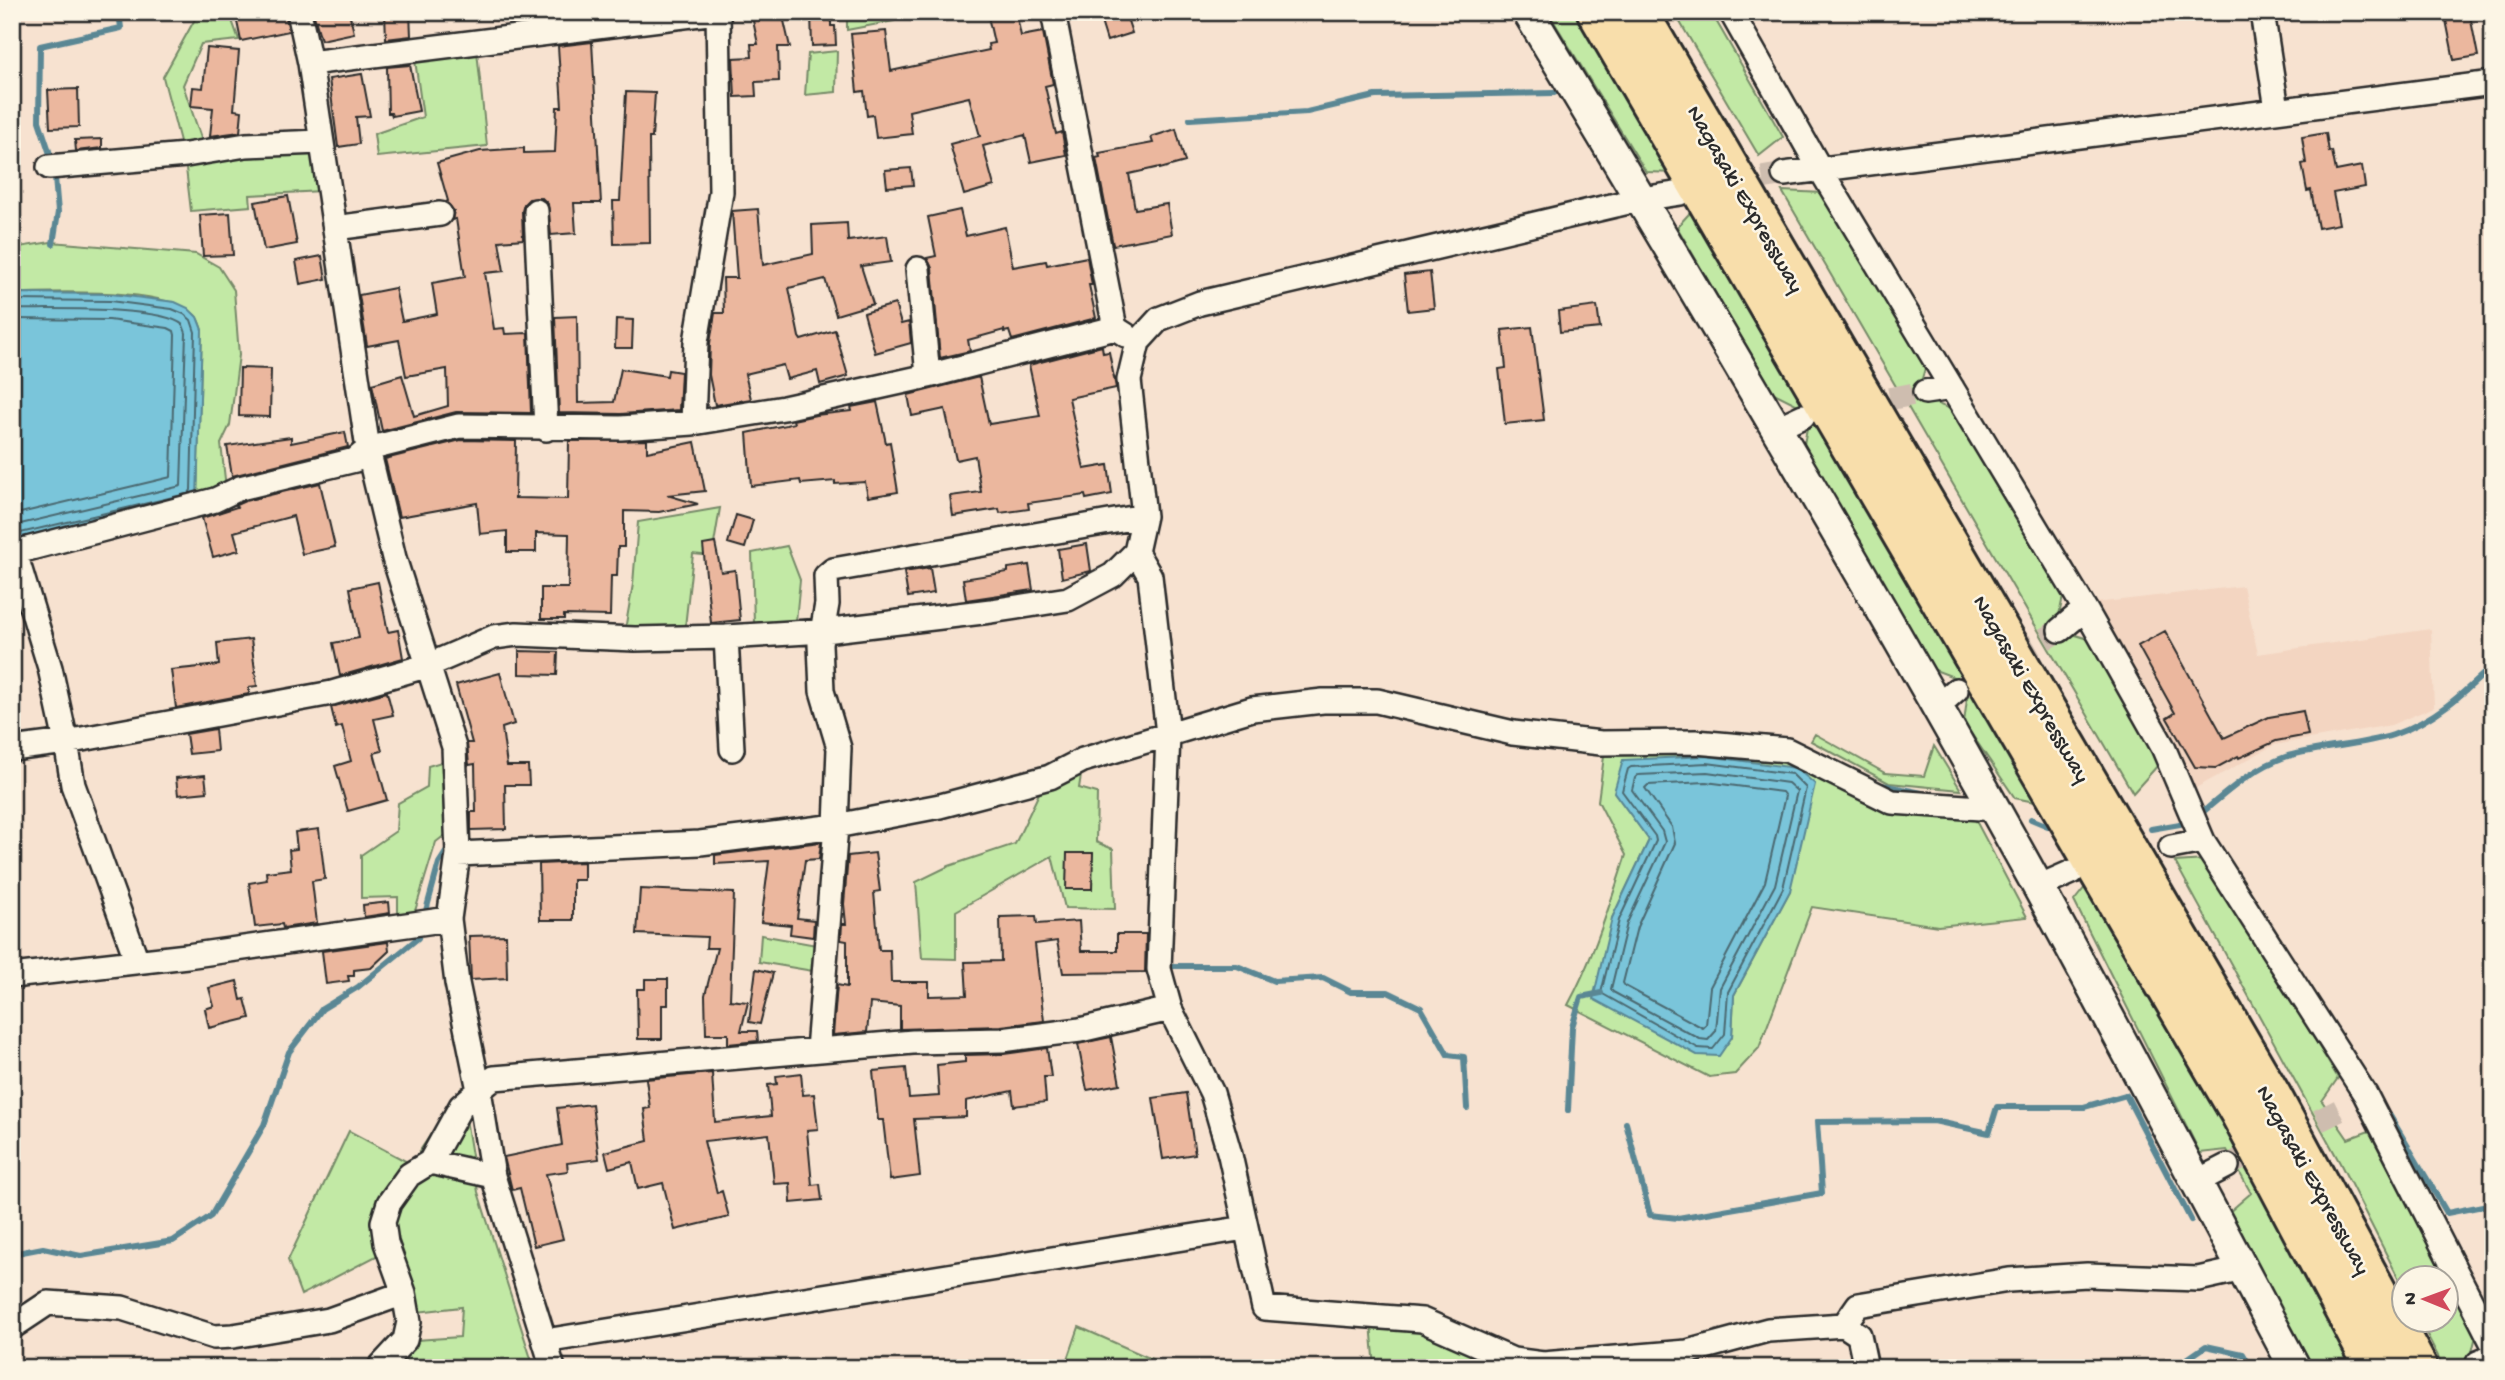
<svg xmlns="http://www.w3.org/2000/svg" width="2505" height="1380" font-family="'Gochi Hand',sans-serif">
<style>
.built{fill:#f3d5c1}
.green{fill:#c2e9a5;stroke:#768a68;stroke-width:2;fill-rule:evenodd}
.water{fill:#7ac5da;stroke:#5a8794;stroke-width:2}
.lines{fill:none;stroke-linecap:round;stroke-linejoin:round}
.shore{stroke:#4b6971;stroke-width:2}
.stream{stroke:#5a8794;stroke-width:6}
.building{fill:#ebb79e;stroke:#2b2b2b;stroke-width:2}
.minor-tunnel{stroke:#cebdaf;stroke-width:23;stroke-dasharray:23 11;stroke-linecap:butt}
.minor-casing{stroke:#2b2b2b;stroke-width:28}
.tertiary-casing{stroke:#2b2b2b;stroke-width:35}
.motorway-casing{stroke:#2b2b2b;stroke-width:44}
.minor{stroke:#fcf5e5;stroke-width:23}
.tertiary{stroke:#fcf5e5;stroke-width:30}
.motorway{stroke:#f8deab;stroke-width:38}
.labels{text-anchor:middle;stroke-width:5;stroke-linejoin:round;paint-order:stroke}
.street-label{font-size:23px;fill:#2b2b2b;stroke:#fcf5e5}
</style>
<rect width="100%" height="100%" fill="#f7e2d0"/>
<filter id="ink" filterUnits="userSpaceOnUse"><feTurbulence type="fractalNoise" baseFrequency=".0143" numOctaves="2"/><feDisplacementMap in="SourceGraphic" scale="14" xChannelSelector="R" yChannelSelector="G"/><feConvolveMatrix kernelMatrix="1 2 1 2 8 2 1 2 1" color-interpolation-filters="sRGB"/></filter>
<g filter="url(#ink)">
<path class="built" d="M2243 586 2258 654 2431 629 2434 707 2391 725 2274 745 2194 789 2095 603Z"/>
<path class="green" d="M189 12H229L239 40 201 44 183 85 202 141 182 149 163 77 195 19Z
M847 12H893L894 21 847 30Z
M1548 12H1582L1676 173 1646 172Z
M1674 12H1711L1783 137 1759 156Z
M477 51 487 146 377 157 374 134 423 117 415 60Z
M837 51 836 92 805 95 808 54Z
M316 151 321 191 250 195 251 206 191 211 185 160Z
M1782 191 1823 193 1928 358 1917 396 1958 412 2064 592 2056 629 2092 640 2159 764 2133 793Z
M1698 204 2049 805 2015 798 1964 723 1969 683 1927 667 1803 450 1810 411 1774 393 1677 227Z
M51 242 196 254 219 267 234 290 239 355 230 425 221 444 226 488 197 499 202 330C200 325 199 319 195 315 166 286 54 293 12 293V248Z
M720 508 712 556 693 554 685 627 625 630 633 584 638 522Z
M787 546 800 580 796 621 754 623 752 553Z
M1815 734 1885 773 1924 776 1934 746 1961 790 1889 783 1811 741Z
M1713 746 1804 762 1974 817 2027 917 1938 926 1812 907 1759 1048 1735 1074 1709 1077 1568 1005C1594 957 1609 906 1626 855L1598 801 1605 749ZM1614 792 1790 891 1734 995 1732 1037 1612 918 1649 840Z
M441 762 445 835 436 842 415 911 398 916V897L361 898V855L396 831 398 803 427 787 428 766Z
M1082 769 1079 788 1097 793 1096 842 1113 849 1115 909 1065 908 1052 856 956 911V959L922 958 916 882 949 866 1015 844 1042 787Z
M2206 860 2338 1078 2322 1101 2348 1139 2369 1131 2476 1336 2469 1364 2475 1368H2444L2420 1321 2446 1320V1278H2404L2403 1287 2340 1163 2175 862Z
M2089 882 2275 1206 2358 1368H2314L2228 1213 2251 1193 2227 1150 2200 1153 2074 901Z
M761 935 822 946 819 972 759 962Z
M461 1089 478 1192 534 1368H386L416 1340 460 1337 462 1307 417 1312 380 1254 301 1295 288 1260 349 1131 411 1164Z
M1371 1323 1424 1326 1514 1368H1375Z
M1079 1327 1163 1364 1164 1368H1071L1067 1362Z"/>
<path class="water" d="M12 293 111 294 175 302 188 308 197 317 202 330 197 499 12 542Z
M1707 756 1796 768 1815 784 1790 891 1734 995 1732 1037 1719 1056 1697 1055 1593 999 1612 918 1649 840 1614 792 1623 760Z"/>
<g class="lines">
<path class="shore" d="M12 300 110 301 172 309 184 314 191 320 195 332 191 490 189 493
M12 309C46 310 161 305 183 325L186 333 181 486 12 526
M12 319 109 320 168 328 174 331 175 335 171 477 12 515
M12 535 186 494
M1707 763 1792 774 1806 788 1783 888 1728 992 1725 1034 1713 1049 1698 1048 1601 993 1619 920 1656 841 1655 836 1622 791 1628 769 1631 767Z
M1707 772 1788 783 1797 791 1775 885 1720 988 1716 1031 1708 1040 1700 1039 1613 992 1611 989 1627 923 1665 842 1662 831 1632 790 1635 778 1638 775Z
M1706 782 1782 792 1785 796 1765 882 1710 987 1706 1025 1703 1028 1625 986 1623 983 1637 927 1675 843 1672 827 1645 788 1648 785Z"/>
<path class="stream" d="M1190 119 1307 112 1375 96 1554 93
M52 160 39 121 40 46 121 28 119 12
M53 244 58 212 55 178
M1882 785 1922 793
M2203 812C2229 790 2255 767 2288 756 2322 746 2359 746 2393 735 2434 721 2463 694 2493 665
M2031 819 2055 829
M2151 829 2180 824
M424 918 439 863 448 849 451 848
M1165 966H1237L1274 981 1323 978 1351 992H1388L1421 1008 1448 1055 1464 1057 1467 1108
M1568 1110 1572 1027 1581 997 1601 993
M2390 1116 2447 1213 2493 1204
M1626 1123 1650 1215 1678 1218 1822 1193 1817 1122 1934 1121 1989 1133 1997 1107H2084L2126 1095 2191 1220
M12 1254 43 1248 81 1256 173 1241 211 1216 264 1125 289 1052 322 1009 358 987 418 938 421 928
M2174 1368 2206 1346 2243 1354 2251 1368"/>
</g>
<path class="building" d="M235 12H270L271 16 285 13 289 31 241 41Z
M313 12H349L354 33 321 40Z
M385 12H410L411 36 386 39Z
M769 12H782L790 47H778L779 81 755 82 756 96 735 97 733 58 752 57 751 44H758L752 16Z
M811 12H831V26H835L836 45 812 46Z
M987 12H1016L1021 36 1043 32 1053 84 1045 86 1056 134 1062 132 1066 155 1031 162 1025 135 983 146 994 186 964 195 950 144 980 136 969 97 909 111 912 134 876 138 873 115 867 116 864 91 857 92 851 34 886 31 891 71 989 50 988 44 994 43Z
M1098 12H1125L1132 33 1107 41Z
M2470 15 2478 56 2454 60 2446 20Z
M592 42 601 203H574L576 233 551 235 548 204 542 198 529 199 524 204 522 211 523 239 499 241 504 271 485 273 494 329 504 328 505 334 528 333 531 413 456 412 382 431 372 384 402 375 414 416 448 406 447 369 406 376 399 340 367 346 359 295 395 288 402 321 437 314 432 283 465 277 456 219 452 220 454 211 446 202 448 201 437 163 480 151 524 148V153L555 152 557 107H562L558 46Z
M207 48 239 51 234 110 242 111 240 132 210 136 213 108 191 106 193 87 203 88Z
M410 65 419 111 392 116 391 113H388L387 67Z
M362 74 370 116 356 117 359 144 338 147 329 79Z
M78 89 79 127 50 128 48 90Z
M626 92 655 93 652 138H649L650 243 614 244 613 201H620Z
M1176 129 1185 162 1160 169V167L1129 174 1135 209 1167 204 1172 234 1113 245 1096 158 1100 157 1099 153 1153 143 1151 137Z
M2326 133 2329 152 2332 151 2336 171 2362 166 2365 187 2333 193 2339 224 2318 228 2311 190 2307 191 2302 164 2306 163 2302 137Z
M102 139V148L76 151 75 140Z
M911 168 913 185 887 187 885 170Z
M288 196 297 244 264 250 255 202Z
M758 209 763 265 813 254 812 225 847 223 848 241 887 236 891 262 861 266 873 304 836 315 825 279 789 288 799 337 801 340 835 330 848 376 820 384 817 371 787 379 783 365 745 374 751 399 715 405 709 375 710 343 715 313H724L723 278H737L732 211Z
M960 210 966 236 1005 227 1013 267 1046 261 1047 265 1087 257 1092 285H1089L1096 318 1012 340 1009 331 1004 332V330L968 340 970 351 940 358 932 268 927 258 936 256 928 217Z
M230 213 233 255 203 256 200 215Z
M322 256 326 279 300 284 296 261Z
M1430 272 1434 308 1408 311 1404 275Z
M895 304 901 324 909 322 911 343 875 353 864 313Z
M1597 306 1600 328 1560 332 1558 311Z
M577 316 578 403 614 402 621 369 667 376 668 370 681 372 679 410 621 414 559 413 555 317Z
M616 319 633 320 632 348H615Z
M1532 327 1544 420 1505 424 1499 369 1506 368 1502 330Z
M1102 346 1103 353 1109 352 1116 388 1069 398 1084 469 1108 465 1112 494 1086 499 1085 495 1028 503 1029 509 1000 513 999 509 953 516 950 496 981 492 975 456 956 460 945 409 912 416 908 395 979 377 989 424 1040 416 1029 365Z
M240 368 271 369 270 417 239 416Z
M877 402 886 443 890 442 898 492 868 497 865 482 835 484V481L801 484 800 480 751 486 747 433 786 425 794 423 793 420 816 415 852 411 851 407Z
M345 432 348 447 232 476 227 446 291 437V443Z
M461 440 516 441 515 498 568 499 569 441 647 440V452L695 442 705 491 667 495 698 504 659 512 624 511V547H618L617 576H611L610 616 564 615V619H541V588H568L569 534 536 533V552H507V531L480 534 477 503 399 517 385 459Z
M320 483 335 547 302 554 293 516 234 532 239 550 213 557 202 518 237 507 236 505 245 501Z
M736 515 753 520 745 548 728 543Z
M715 543 721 572 735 570 740 620 711 623 703 545Z
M1087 544 1091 571 1062 578 1058 549Z
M1029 565 1033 590 966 600 963 579 1008 572V568Z
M930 568 934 593 908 597 904 572Z
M378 582 388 632 398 630 403 658 340 676 333 643 359 638 350 588Z
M2165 631 2224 738 2269 717 2303 711 2308 735 2276 741 2239 758 2238 756 2216 768 2195 767 2167 718 2175 713 2138 646Z
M251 639 257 686 249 687V694L176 708 171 670 219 665 217 643Z
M519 651 558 652 557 675 519 674Z
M500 673 514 724 502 728 507 766H528L529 785H505L506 829 471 830V812H476L475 764 469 765 467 743H472L456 685Z
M387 692 393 715 374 719 382 751 374 753 387 800 348 811 335 766 351 761 342 726 336 728 331 707Z
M215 729 217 751 189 754 186 734Z
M205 775 207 792 178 795 176 778Z
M319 829 325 879 312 881 317 923 283 928 282 924 255 927 249 883 267 880 266 872 291 869 289 850 297 849 295 832Z
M821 842 819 859 805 860 797 918 814 920 813 937 790 934 791 925 761 922 769 861 715 864V855Z
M875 853 880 891 874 892 879 950H890L891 982H929V996L967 995 965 962 1001 961 1000 917 1036 916 1037 924 1079 921 1081 951H1117V934H1146L1145 972 1063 973 1057 941 1035 944 1044 1021 1001 1026 900 1029V1006L870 1003 867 1032 833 1035 837 985 847 987V941L841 940 842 924H846L844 904 848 856Z
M1067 853H1093L1092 889H1066Z
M584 862V880H573V920H540L539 864Z
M640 889 734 893 730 1000 748 1002 741 1031H757L758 1041 728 1044V1034H706L705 995 717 948H706L707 937 637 934Z
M389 902 390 913 364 917 363 905Z
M506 935 507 978 471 980 469 936Z
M388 942 389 951 371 968 354 970V976H348L349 981 326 984 322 951Z
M756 969 773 973 760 1024 749 1022Z
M645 979H668V1005H662V1039H638L637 989H645Z
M237 981 241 1000 245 999 250 1018 209 1028 205 1009 214 1006 209 988Z
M1111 1037 1120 1084 1087 1090 1078 1044Z
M1047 1048 1051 1077H1044L1046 1102 1014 1106 1012 1091 966 1101V1117L914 1119 920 1176 890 1180 883 1120H878L873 1071 906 1068 909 1098 939 1096 937 1065 965 1062V1055L1004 1054Z
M712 1073 715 1122 771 1116 768 1085 777 1084 776 1076 801 1073 803 1095 814 1094 818 1129 807 1130 812 1185 820 1184 822 1200 791 1203 790 1183 774 1184 769 1134 704 1141 717 1193 722 1191 729 1217 675 1230 663 1183 638 1189 632 1162 609 1168 605 1152 648 1141 644 1109 650 1108 646 1079Z
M1186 1093 1195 1154 1163 1159 1153 1098Z
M592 1104 599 1159 567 1163 568 1171 546 1174 563 1239 534 1246 520 1188 512 1190 504 1157 562 1145 557 1108Z"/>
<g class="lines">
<path class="minor-tunnel" d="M1729 184 1784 174
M1856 405 1925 392
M1956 690 2060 630
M2227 1166 2348 1106"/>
<g class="minor-casing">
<path id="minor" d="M299 12 310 63 368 449 394 558 454 747 458 854 449 919 457 983 479 1090 493 1176 553 1368
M1053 12 1115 328 1126 335
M1731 12 1820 169 2085 609 2163 747 2203 841 2365 1094 2493 1344
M2262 12 2277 109
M310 63 716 12
M49 167 186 155 246 145 321 142
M1784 174 2493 83
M536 211 546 429
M335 228 440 214
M918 269 928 376
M1925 392 1952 388
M693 423 696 342 721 192 718 12
M1775 429 1803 416
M1136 552 1150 576 1168 734 1159 969 1170 1009 1212 1093 1230 1155 1264 1308 1422 1320 1513 1360 1543 1364 1687 1352 1768 1330 1844 1325 1859 1335 1866 1368
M12 553 215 500 240 488 355 460 368 449 459 426 621 428 693 423 784 408 928 376 1115 328
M15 553 50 668 66 742 73 785 137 961
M2060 630 2085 609
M726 637 732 749
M1937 707 1956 690
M12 749 66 742 332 693 429 665 494 637 517 634 635 639 726 637 824 631 991 611 1068 599 1113 575 1136 552 1144 516 1129 380 1138 342 1159 319 1200 303 1641 199 1681 193
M2171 847 2203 841
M458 854 700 843 836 826 940 806 1050 777 1083 760 1252 709 1323 701H1377L1513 733 1601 743 1696 742 1787 750 1892 802 1995 809
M2038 887 2072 872
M12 976 187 956 449 919
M818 1050 836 826 839 748 822 691 820 644 827 604 826 576 833 570 1144 516
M430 1162 493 1176
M2196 1182 2227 1166
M1844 1325 1858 1305 2009 1280 2087 1275 2198 1279 2243 1269
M12 1327 48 1303 122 1308 214 1337 233 1336 329 1320 404 1293
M545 1341 1245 1228
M2478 1363 2493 1357
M379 1368 405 1340 409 1322 404 1293 386 1243 383 1222 389 1203 409 1175 430 1162 461 1106 494 1078 913 1042 1002 1040 1080 1030 1170 1009"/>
</g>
<g class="tertiary-casing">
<path id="tertiary" d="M1528 12C1702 300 1874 590 2037 885 2125 1045 2209 1207 2295 1368"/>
</g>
<g class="motorway-casing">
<path id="motorway" d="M1597 12 2240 1113 2375 1368
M1638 12 2271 1095 2418 1368"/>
</g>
<use href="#minor" class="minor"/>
<use href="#tertiary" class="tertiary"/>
<use href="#motorway" class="motorway"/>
</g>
</g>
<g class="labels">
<g class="street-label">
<text transform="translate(1747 198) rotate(60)" y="8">Nagasaki Expressway</text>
<text transform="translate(2033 688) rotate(60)" y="8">Nagasaki Expressway</text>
<text transform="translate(2315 1179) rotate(61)" y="8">Nagasaki Expressway</text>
</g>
</g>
<rect width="2505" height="1380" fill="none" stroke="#fcf5e5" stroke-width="42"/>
<rect x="21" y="21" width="2463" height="1338" fill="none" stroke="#2b2b2b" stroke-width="2.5" filter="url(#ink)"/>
<g transform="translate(2425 1299) rotate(271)"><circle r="33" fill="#fcf5e5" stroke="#a8a49b" stroke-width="2"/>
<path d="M0-5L12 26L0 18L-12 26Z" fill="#d1495b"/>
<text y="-10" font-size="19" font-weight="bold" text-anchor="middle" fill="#2b2b2b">N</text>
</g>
</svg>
